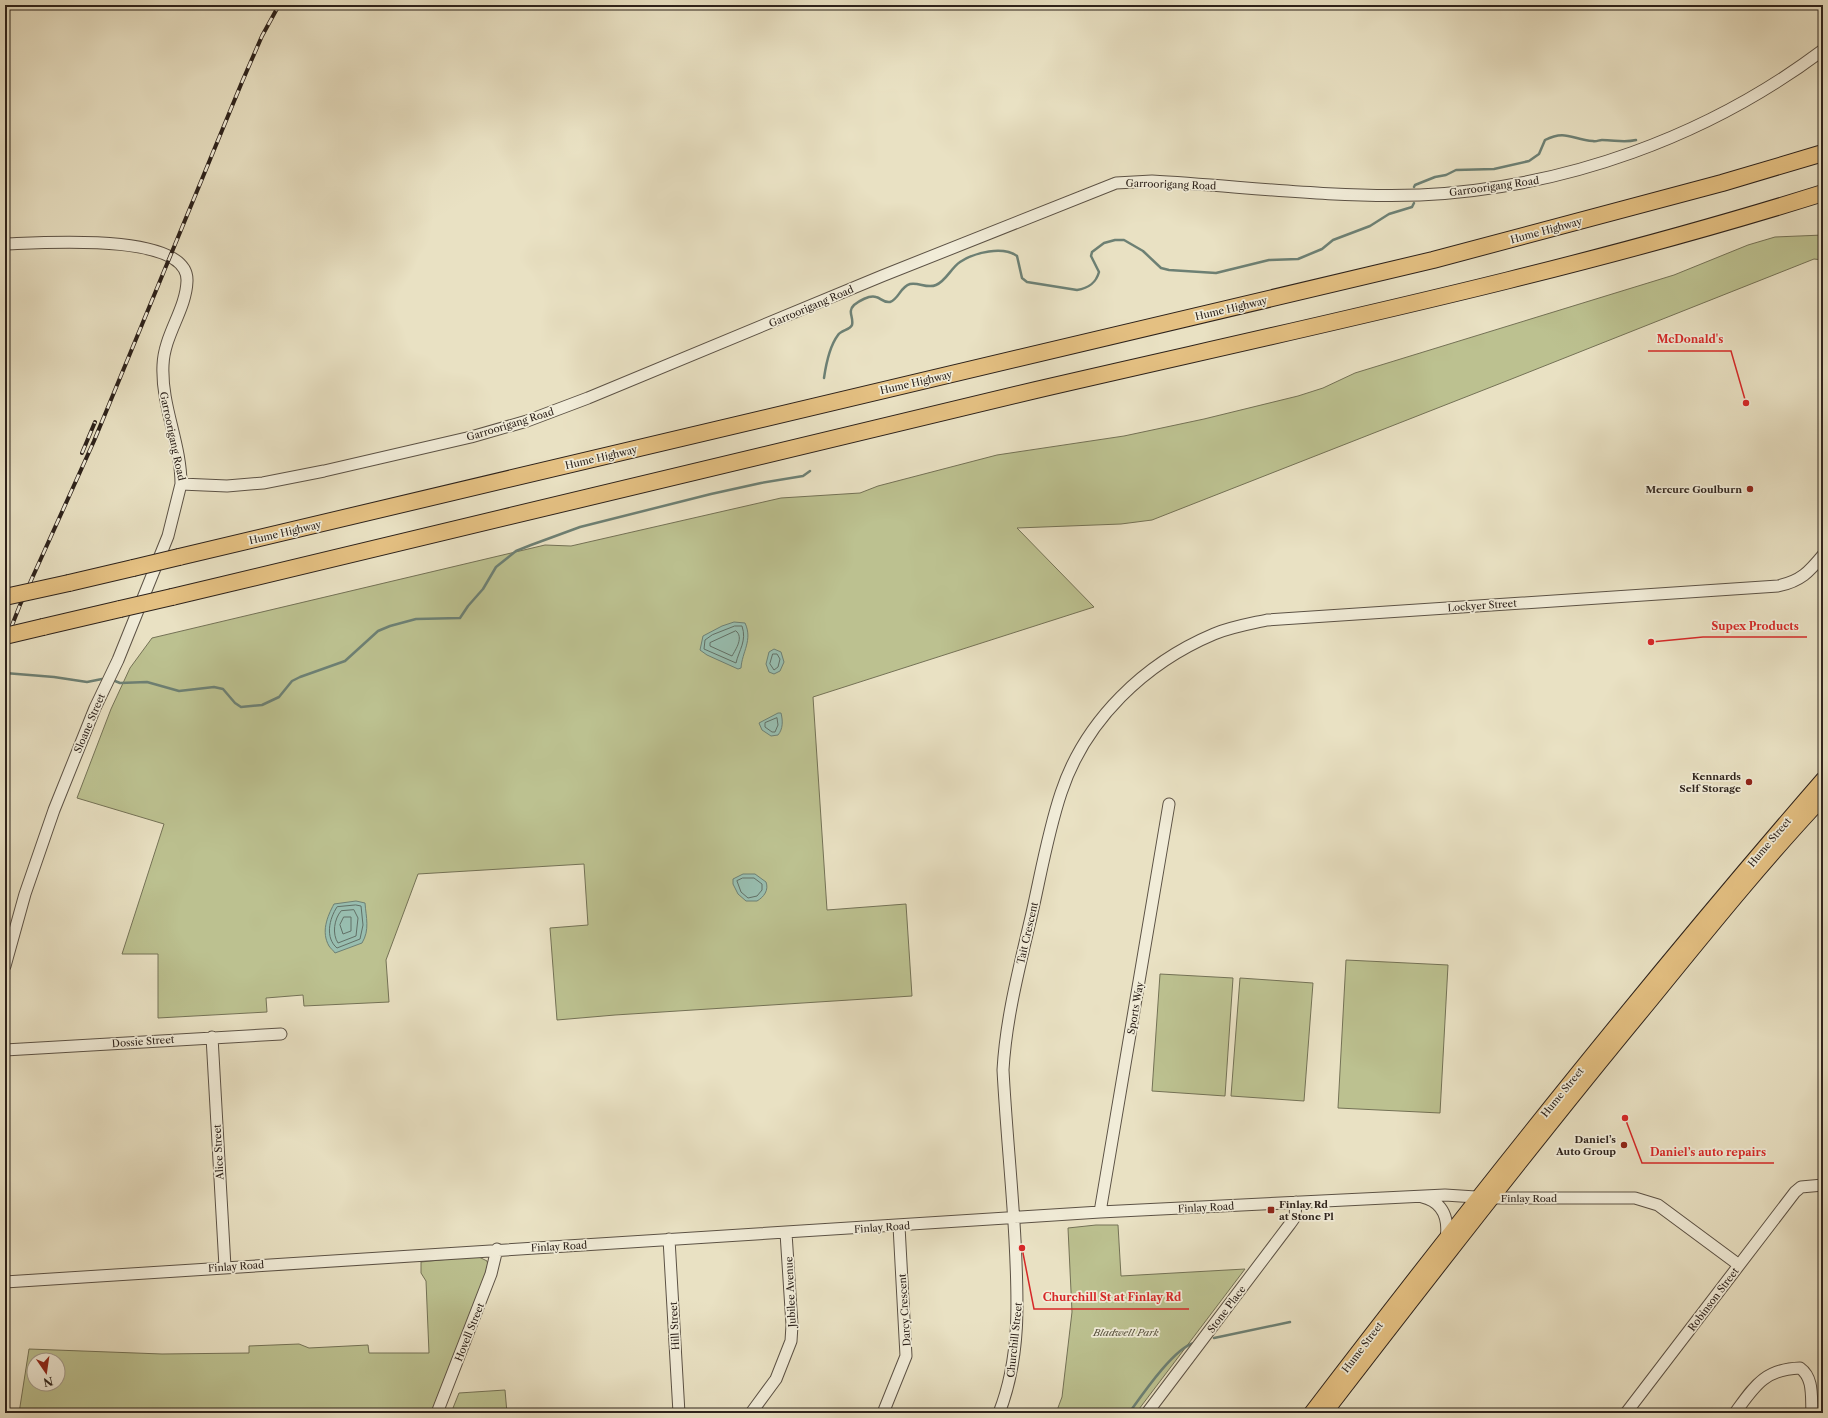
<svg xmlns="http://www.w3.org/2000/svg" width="1828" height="1418" font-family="'Libre Caslon Text',serif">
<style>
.green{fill:#bcc190;stroke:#747256;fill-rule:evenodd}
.water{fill:#98beb0;stroke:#6d8074}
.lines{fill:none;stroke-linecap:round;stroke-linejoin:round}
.shore{stroke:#627066;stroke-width:1}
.stream{stroke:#6d8074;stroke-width:2.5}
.minor-casing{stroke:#5c5245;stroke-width:13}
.major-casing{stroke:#2d221b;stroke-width:16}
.highway-casing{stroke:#2d221b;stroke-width:18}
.minor{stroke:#f1ecd8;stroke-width:11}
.major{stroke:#e4c082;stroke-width:14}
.highway{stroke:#e4c082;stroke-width:16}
.rail-casing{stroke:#2d221b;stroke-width:4}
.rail{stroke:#f1ecd8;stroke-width:2.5;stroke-dasharray:8;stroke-linecap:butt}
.highway-bridge-casing{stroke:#2d221b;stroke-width:18;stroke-linecap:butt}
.highway-bridge{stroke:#e4c082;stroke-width:16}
.poi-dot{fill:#8f2418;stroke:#f1ecd8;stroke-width:1.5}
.labels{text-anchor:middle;stroke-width:3.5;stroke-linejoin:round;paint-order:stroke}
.street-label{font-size:10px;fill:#2d221b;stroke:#f1ecd8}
.poi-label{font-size:10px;font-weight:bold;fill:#2d221b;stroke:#f1ecd8;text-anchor:end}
.park-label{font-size:10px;font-style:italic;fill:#58523e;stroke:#f1ecd8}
.leader{fill:none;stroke:#d62828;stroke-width:1.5}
.callout-dot{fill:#d62828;stroke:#f1ecd8;stroke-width:1.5}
.callout-label{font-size:11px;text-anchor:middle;font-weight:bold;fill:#d62828;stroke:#f1ecd8;stroke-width:3.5;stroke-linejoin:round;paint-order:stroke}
</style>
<rect width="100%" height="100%" fill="#e9e1c3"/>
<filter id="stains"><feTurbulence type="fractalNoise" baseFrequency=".005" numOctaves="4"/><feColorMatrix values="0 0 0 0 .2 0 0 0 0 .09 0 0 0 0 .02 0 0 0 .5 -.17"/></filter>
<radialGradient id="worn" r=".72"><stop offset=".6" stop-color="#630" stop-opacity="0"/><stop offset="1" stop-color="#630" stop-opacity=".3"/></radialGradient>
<path class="green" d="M1823 235V260L1814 259 1509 380 1152 520 1121 524 1017 528 1094 607 813 697 827 910 906 904 912 996 615 1015 557 1020 550 928 588 925 584 864 418 874 386 960 389 1002 304 1006 303 995 266 998 267 1012 158 1018V954H122L164 824 77 798 111 709 130 668 152 638 545 545 571 546 781 498 860 493 878 486 997 455 1124 436 1204 419 1298 396 1323 388 1355 373 1674 275 1748 245 1775 237Z
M1346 960 1448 965 1440 1113 1338 1108Z
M1160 974 1233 978 1225 1096 1152 1091Z
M1240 978 1313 983 1304 1101 1231 1096Z
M1096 1225H1118L1121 1276 1245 1269 1136 1413H1056L1062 1397 1072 1312 1068 1228Z
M477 1256 487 1261 489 1269 431 1413H19L29 1349 162 1354 249 1353V1346L299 1344 309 1348 368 1345 369 1353H429L426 1281 421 1273V1262ZM34 1360H58V1384H34Z
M505 1390 507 1413H451L459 1393Z"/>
<path class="water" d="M734 622 745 623C753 640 742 652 741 668L738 669 707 655 700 650 703 636 722 626Z
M774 649 781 652 784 662 780 671 774 674 769 672 766 664 769 652Z
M778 713H781C783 721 783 729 778 735L771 736 762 730 759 723Z
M743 874H755L766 882C769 890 764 897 757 901H746L738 894 733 884V879Z
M356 901 365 903C366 917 370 930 362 943L335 953C333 950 331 949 329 946 321 932 327 917 334 904Z"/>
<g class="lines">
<path class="shore" d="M735 626H742C747 641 739 650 736 663L704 649 705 640 712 635Z
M736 631C744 637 736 649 732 656L710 646V643Z
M773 654H777L780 659 778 667 774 670 770 664Z
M777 718 778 725 775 732H772L765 727V723Z
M743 878H754L762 884V890L757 896 748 898 741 892 737 881Z
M356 905 361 906 363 925 360 939 337 948C325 938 329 919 337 907Z
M354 910 358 918 356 936 338 943C332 934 334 919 341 911Z
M344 917H351V931L343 934 340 925Z"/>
<path class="stream" d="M1414 187 1415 185 1435 177 1446 175 1456 170 1494 169 1529 161 1539 154 1545 140C1566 129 1573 140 1593 141 1596 142 1599 140 1602 140 1615 140 1624 143 1636 140
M824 378C826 364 829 347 838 335 841 330 850 330 852 325 854 317 847 312 854 305 859 301 869 295 876 297 881 298 883 303 890 302 899 299 900 287 910 284 919 282 927 289 936 285 946 281 951 268 960 262 975 252 1003 246 1017 256L1022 278 1027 282 1077 290C1089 288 1096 283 1099 272L1091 256 1092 252 1104 243 1115 240H1124L1143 251 1161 268 1169 270 1216 273 1269 260 1298 259 1322 249 1333 240 1370 226 1389 214 1412 207 1414 203
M5 673 54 677 87 682 102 679
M115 681 120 683 147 682 179 691 214 687 223 689 235 703 241 707 262 705 279 697 292 681 300 677 345 661 378 631 390 626 416 619 460 618 468 606 483 589 496 567 516 551 531 545 580 527 711 494 761 483 803 476 810 471
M1214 1338 1290 1322
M1129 1413C1142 1395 1174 1348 1194 1343"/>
<g class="minor-casing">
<path id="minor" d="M5 244C38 243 189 231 187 281 186 310 164 335 163 365 161 406 181 443 181 484L227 486 263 483 324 471 471 437 527 421 588 398 882 276 1116 183 1152 181C1241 186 1331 198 1420 195 1565 188 1707 137 1823 50
M5 966 25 894 54 810 95 708 118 660 168 536 181 484
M212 1037 225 1267
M5 1050 281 1034
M1422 1197C1444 1202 1449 1219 1446 1239
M1100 1212 1169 804
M669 1239 679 1413
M5 1282 1100 1212 1445 1195 1491 1198H1635L1658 1205 1739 1265
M437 1413 491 1274 497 1249
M751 1413 776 1379 791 1341 792 1325 786 1233
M883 1413 906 1356 899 1226
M999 1413C1021 1357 1018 1299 1015 1240 1012 1183 1006 1127 1003 1070 1006 1017 1020 965 1032 913 1041 873 1048 832 1061 793 1085 720 1145 663 1214 634 1231 627 1249 624 1267 620L1778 586C1801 581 1809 572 1823 555
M1147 1413 1290 1224 1295 1217 1296 1202
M1626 1413 1795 1192 1801 1187 1823 1185
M1735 1413C1754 1387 1764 1369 1800 1368 1814 1378 1811 1397 1812 1413"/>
</g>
<g class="major-casing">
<path id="major" d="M1311 1413C1476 1197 1645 984 1823 779
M1325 1413C1431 1275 1537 1138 1648 1004 1705 934 1761 864 1823 798"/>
</g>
<g class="highway-casing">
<path id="highway" d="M179 557 1433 260 1722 183 1823 153
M69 583 133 568
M172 597C460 529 747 457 1036 390 1299 329 1565 274 1823 193
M43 627 120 609"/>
</g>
<use href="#minor" class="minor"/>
<use href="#major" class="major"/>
<use href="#highway" class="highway"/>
<g class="rail-casing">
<path id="rail" d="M82 453 95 422
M5 643 20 605 94 441 242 82 262 36 279 5"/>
</g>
<use href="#rail" class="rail"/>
<g class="highway-bridge-casing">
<path id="highway-bridge" d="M133 568 179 557
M5 597 69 583
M120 609 172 597
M5 636 43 627"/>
</g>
<use href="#highway-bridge" class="highway-bridge"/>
</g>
<g class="poi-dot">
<circle cx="1750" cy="489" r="4"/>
<circle cx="1749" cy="782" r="4"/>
<circle cx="1624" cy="1145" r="4"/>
<rect x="1267" y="1206" width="8" height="8" rx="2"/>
</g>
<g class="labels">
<g class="street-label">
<text transform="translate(1171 184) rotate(2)" y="4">Garroorigang Road</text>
<text transform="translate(1494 186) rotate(-8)" y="4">Garroorigang Road</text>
<text transform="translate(1546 230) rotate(-15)" y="4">Hume Highway</text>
<text transform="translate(811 306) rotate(-23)" y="4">Garroorigang Road</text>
<text transform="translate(1231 308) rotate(-13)" y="4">Hume Highway</text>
<text transform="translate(916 382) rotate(-13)" y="4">Hume Highway</text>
<text transform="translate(510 424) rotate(-17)" y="4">Garroorigang Road</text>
<text transform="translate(173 436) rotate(78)" y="4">Garroorigang Road</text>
<text transform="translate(601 457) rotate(-13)" y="4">Hume Highway</text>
<text transform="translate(285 532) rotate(-13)" y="4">Hume Highway</text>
<text transform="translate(1482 605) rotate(-4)" y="4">Lockyer Street</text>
<text transform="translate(89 723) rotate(-67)" y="4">Sloane Street</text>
<text transform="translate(1769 842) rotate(-50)" y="4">Hume Street</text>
<text transform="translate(1027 933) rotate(-77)" y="4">Tait Crescent</text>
<text transform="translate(1135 1008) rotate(-80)" y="4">Sports Way</text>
<text transform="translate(143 1041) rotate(-4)" y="4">Dossie Street</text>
<text transform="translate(1562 1092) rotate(-51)" y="4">Hume Street</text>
<text transform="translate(218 1152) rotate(-93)" y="4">Alice Street</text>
<text x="1529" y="1202">Finlay Road</text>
<text transform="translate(1206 1207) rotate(-3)" y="4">Finlay Road</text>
<text transform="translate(882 1227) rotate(-4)" y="4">Finlay Road</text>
<text transform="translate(559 1246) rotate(-3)" y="4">Finlay Road</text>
<text transform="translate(236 1266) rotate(-4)" y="4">Finlay Road</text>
<text transform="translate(790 1292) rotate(-93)" y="4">Jubilee Avenue</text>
<text transform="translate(1713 1299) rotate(-53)" y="4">Robinson Street</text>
<text transform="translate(1226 1309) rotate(-53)" y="4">Stone Place</text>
<text transform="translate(904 1310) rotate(-94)" y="4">Darcy Crescent</text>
<text transform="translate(674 1326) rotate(-93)" y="4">Hill Street</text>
<text transform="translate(469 1332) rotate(-68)" y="4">Hovell Street</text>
<text transform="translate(1014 1340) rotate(-84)" y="4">Churchill Street</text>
<text transform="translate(1362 1347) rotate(-53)" y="4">Hume Street</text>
</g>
<g class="poi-label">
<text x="1742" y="493">Mercure Goulburn</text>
<text x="1741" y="780">Kennards<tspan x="1741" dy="12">Self Storage</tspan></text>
<text x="1616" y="1143">Daniel’s<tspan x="1616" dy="12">Auto Group</tspan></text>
<text x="1279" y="1208" text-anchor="start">Finlay Rd<tspan x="1279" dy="12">at Stone Pl</tspan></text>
</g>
<g class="park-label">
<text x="1126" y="1336">Bladwell Park</text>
</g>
</g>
<path class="leader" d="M1746 403L1731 351H1648M1651 642L1703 637H1807M1625 1118L1642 1163H1774M1022 1248L1034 1309H1189"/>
<g class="callout-dot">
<circle cx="1746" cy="403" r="4"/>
<circle cx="1651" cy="642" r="4"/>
<circle cx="1625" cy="1118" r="4"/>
<circle cx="1022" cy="1248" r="4"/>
</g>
<g class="callout-label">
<text x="1690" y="343">McDonald's</text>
<text x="1755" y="630">Supex Products</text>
<text x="1708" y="1156">Daniel’s auto repairs</text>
<text x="1112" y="1301">Churchill St at Finlay Rd</text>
</g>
<rect width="1828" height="1418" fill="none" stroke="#e9e1c3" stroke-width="20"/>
<rect x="6" y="6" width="1816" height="1406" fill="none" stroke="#2d221b" stroke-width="2"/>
<rect x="10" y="10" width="1808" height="1398" fill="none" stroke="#2d221b"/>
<g transform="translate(46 1372) rotate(167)"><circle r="19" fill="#f1ecd8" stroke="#a39b8c"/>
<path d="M0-3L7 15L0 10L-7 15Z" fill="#8f2418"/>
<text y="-6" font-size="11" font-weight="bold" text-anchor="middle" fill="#2d221b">N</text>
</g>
<rect width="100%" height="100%" filter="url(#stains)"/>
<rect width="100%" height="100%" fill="url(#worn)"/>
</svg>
